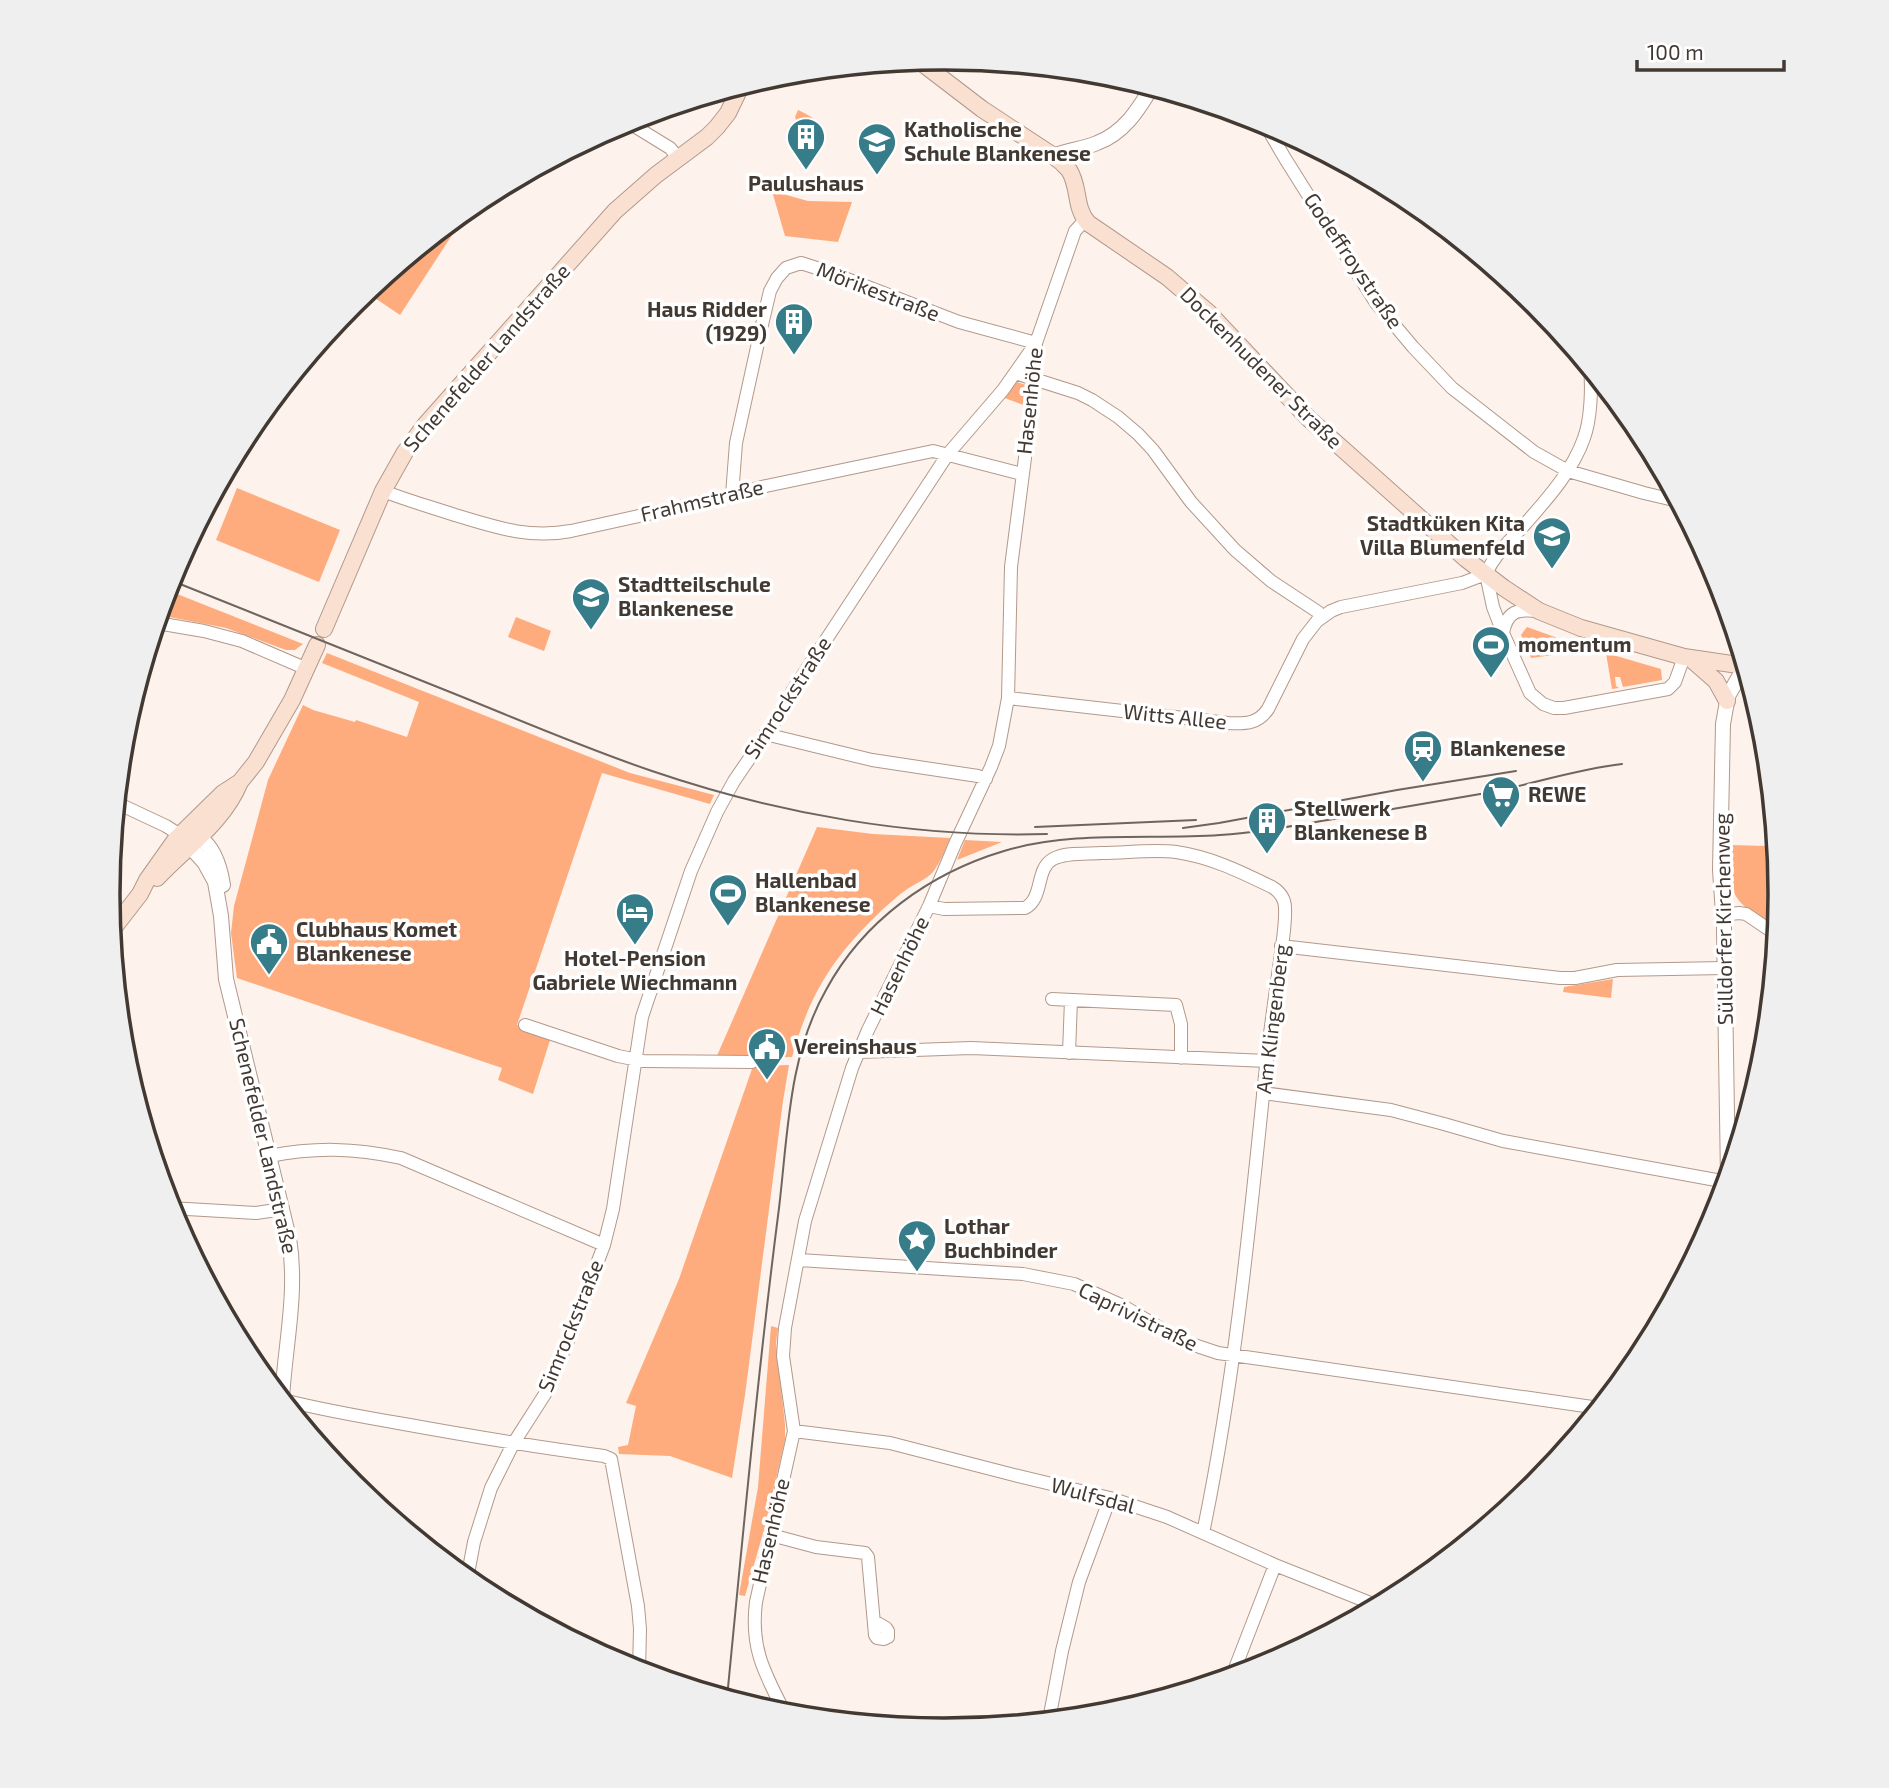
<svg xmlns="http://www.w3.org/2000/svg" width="1889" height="1788" font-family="'Exo 2',sans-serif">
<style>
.green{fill:#feac7d}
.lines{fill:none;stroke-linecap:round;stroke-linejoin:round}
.minor-casing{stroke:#b2998b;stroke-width:14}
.tertiary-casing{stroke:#b2998b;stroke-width:16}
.secondary-casing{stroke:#b2998b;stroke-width:18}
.minor{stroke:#fff;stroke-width:12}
.tertiary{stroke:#fff;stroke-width:14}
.secondary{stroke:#fae0d1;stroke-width:16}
.tram{stroke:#6f655f;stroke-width:2}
.labels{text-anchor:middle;stroke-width:7;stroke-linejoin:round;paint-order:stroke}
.poi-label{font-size:21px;font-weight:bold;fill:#433933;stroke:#fff;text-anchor:start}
.street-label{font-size:21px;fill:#433933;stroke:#fff}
.rim{fill:none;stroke:#433933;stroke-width:3.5}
</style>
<rect width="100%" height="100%" fill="#fdf2ec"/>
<path class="green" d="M798 110C814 117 833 129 812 143L810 140 807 139 797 131V122L795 117Z
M772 191 808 201 852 202 838 242 785 236Z
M471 206 400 315 366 292Z
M1014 381 1026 385 1029 388 1026 406 1002 397Z
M237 488 340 530 319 582 216 540Z
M167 590 303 644 295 650H286L226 628 159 615Z
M516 617 551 631 544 651 508 637Z
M1527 627 1566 641 1568 653 1531 658 1521 635Z
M327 653 630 773 714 795 710 804 602 773 517 1025 551 1037 533 1094 498 1080 502 1068 237 978 231 933 234 906 268 780 303 705 313 710 355 722 356 720 407 737 419 702 322 663Z
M1606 653 1661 669 1662 680 1623 687 1620 677H1615L1616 686 1619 688 1612 689Z
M817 827 873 834 950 838C946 848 940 863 933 872 927 879 914 884 906 890 897 896 889 904 881 911 833 957 810 993 792 1057L716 1058Z
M1775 839 1781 894 1777 931C1736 902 1725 897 1730 845L1766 846Z
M965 840 1002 842 957 860Z
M1613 979 1611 998 1563 992 1564 987Z
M789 1065 783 1101 745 1395 732 1478 670 1456 619 1454 618 1447 628 1445 636 1406 626 1403 679 1279 753 1066Z
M771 1326 778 1328 776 1343 785 1424V1440L764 1530 745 1596 739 1595 758 1487Z"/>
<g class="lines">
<g class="minor-casing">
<path id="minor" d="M626 121 670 148 679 159
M1263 121 1286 160 1376 303 1413 347 1452 388 1534 452 1568 471 1644 493 1678 501
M1015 373 1078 393 1092 400 1118 417 1138 434 1153 450 1191 502 1235 550 1271 581 1318 612 1322 617
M383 491C406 500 431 507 455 515 495 527 528 539 571 531L716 499 766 486 933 451 1022 474
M732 495 736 443 761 329 770 291 777 278 786 268 801 263 829 272 959 322 1036 343
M1486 574 1493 607 1503 633 1530 693 1543 704 1554 708H1564L1668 689 1675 682 1684 657
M1486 574C1495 553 1511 540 1526 523 1548 498 1573 470 1584 438 1591 419 1592 388 1590 368
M157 623 204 631 242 641 307 669
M1503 633C1507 611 1517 609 1538 611
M1008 698 1228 723C1245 724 1258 724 1268 709L1303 639 1317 621 1331 611 1341 607 1462 583 1486 574
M765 734 872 760 978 776 986 779
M117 803 166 826 180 835
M929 906 944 909 1025 908C1044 898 1035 869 1053 859 1066 852 1087 854 1101 853 1126 853 1152 849 1176 852 1211 857 1241 872 1272 887 1280 892 1285 898 1285 908 1286 925 1282 944 1280 961 1275 996 1270 1031 1266 1066 1250 1222 1235 1379 1203 1533
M1723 915 1739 913 1746 914 1777 935
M1281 946 1560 978H1575L1617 970 1724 968
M1052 999 1176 1005 1181 1024V1058
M525 1025 618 1056 643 1061 752 1062
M859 1052 971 1048 1267 1061
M1069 1053 1071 1000
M1263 1093 1391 1110 1444 1124 1503 1141 1727 1182
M269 1156C316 1147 354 1148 401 1158L604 1245
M170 1208 256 1213 283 1209
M799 1260 1023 1274 1074 1284 1123 1306 1182 1341 1218 1353 1599 1408
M283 1400C323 1410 363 1417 404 1424 470 1436 537 1447 604 1456L611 1459 638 1606 640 1629 639 1671
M794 1431 890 1443 1014 1475 1110 1498 1167 1517 1275 1565 1378 1606
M771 1535 816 1547 865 1553 868 1557 875 1635 877 1638 884 1639 888 1637V1631L886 1628 874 1621
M467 1579 474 1542 491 1488 513 1444 545 1394 570 1336 604 1245 613 1209 642 1017 691 871 717 812 734 781 784 708 793 690 948 454 1003 390 1036 343
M1232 1676 1275 1565
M786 1715C765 1674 750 1649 756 1602L794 1431 783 1356 785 1328 805 1221 852 1068 868 1030 929 906 955 844 991 767 999 746 1008 698 1011 567 1035 380 1036 343 1075 231 1085 220
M1049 1720 1062 1651 1079 1582 1110 1498"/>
</g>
<g class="tertiary-casing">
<path id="tertiary" d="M1053 156C1068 150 1083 149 1097 143 1124 133 1138 110 1152 87
M191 834C212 839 220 866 223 885
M183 839 204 862 215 882 221 916 226 979 289 1238C298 1292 285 1345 282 1399
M1728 1177 1724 928 1720 870 1723 724 1728 696 1745 666"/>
</g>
<g class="secondary-casing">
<path id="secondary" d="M918 60 982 109 1052 155C1058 159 1064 164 1069 170 1080 187 1074 207 1088 223L1167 277 1208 312 1308 418 1466 559 1504 588 1539 611 1581 628 1684 657 1745 666
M324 629 383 491 405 452 425 425 615 211 656 175 707 137 717 127 728 113 741 86
M1691 659 1716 681 1727 701
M157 878C186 847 223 823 240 782
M112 930 140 894 147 880 176 839 223 793 240 782 256 762 292 700 317 645"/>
</g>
<use href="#minor" class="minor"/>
<use href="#tertiary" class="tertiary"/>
<use href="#secondary" class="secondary"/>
<path class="tram" d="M170 580C267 619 363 657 460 696 524 722 587 749 652 771 778 814 914 838 1047 834
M1035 827 1196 820
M1183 828 1219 823 1397 790 1516 771
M727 1698C743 1534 758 1371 779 1208 788 1134 788 1057 826 990 863 921 930 873 1004 851 1074 830 1149 840 1220 835 1257 833 1292 826 1328 820 1383 811 1438 801 1492 792 1536 783 1578 769 1622 764"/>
</g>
<defs>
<g id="building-pin" transform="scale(2.0125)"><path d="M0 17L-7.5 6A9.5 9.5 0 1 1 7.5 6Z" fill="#377d89" stroke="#fff"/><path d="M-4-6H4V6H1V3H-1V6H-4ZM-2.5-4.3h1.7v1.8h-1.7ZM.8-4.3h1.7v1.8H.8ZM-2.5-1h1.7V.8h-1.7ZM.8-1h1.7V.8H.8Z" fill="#fff"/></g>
<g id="school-pin" transform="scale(2.0125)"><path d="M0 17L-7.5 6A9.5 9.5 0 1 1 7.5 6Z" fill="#377d89" stroke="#fff"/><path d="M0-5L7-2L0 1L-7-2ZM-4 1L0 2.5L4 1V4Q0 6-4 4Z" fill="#fff"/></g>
<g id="stadium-pin" transform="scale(2.0125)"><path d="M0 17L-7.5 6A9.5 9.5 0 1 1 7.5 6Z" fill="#377d89" stroke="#fff"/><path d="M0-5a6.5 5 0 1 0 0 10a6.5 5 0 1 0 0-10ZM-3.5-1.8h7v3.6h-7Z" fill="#fff"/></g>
<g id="station-pin" transform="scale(2.0125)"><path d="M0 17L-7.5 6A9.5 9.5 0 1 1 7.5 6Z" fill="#377d89" stroke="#fff"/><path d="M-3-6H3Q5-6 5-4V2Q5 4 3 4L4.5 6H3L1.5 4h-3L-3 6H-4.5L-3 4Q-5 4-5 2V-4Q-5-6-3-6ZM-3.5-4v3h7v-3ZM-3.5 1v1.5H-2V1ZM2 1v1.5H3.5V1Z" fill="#fff"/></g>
<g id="supermarket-pin" transform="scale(2.0125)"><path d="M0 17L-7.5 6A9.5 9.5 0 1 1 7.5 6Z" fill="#377d89" stroke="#fff"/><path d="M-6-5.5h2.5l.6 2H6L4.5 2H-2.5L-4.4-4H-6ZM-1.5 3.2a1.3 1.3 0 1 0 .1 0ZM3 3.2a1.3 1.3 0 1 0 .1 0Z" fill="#fff"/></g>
<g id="hotel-pin" transform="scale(2.0125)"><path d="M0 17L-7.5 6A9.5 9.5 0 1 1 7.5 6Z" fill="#377d89" stroke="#fff"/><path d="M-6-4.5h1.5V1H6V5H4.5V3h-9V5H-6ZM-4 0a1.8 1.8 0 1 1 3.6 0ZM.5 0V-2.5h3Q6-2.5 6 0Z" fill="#fff"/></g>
<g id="civic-pin" transform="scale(2.0125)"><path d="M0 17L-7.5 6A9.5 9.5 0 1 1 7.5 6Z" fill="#377d89" stroke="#fff"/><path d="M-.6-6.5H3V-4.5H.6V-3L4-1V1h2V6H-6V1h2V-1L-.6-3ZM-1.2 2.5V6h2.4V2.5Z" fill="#fff"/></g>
<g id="sight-pin" transform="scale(2.0125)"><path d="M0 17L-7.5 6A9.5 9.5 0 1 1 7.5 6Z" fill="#377d89" stroke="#fff"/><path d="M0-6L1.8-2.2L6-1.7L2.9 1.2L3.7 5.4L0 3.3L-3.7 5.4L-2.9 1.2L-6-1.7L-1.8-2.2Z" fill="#fff"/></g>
</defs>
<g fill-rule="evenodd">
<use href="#building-pin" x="806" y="137"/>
<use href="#school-pin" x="877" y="142"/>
<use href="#building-pin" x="794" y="322"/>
<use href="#school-pin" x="1552" y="536"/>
<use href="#school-pin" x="591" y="597"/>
<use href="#stadium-pin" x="1491" y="645"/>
<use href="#station-pin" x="1423" y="749"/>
<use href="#supermarket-pin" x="1501" y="795"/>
<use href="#building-pin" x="1267" y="821"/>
<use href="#stadium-pin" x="728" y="893"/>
<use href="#hotel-pin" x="635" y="912"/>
<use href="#civic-pin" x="269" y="942"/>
<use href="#civic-pin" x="767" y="1047"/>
<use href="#sight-pin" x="917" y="1239"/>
</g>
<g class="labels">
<g class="poi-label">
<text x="904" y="137">Katholische<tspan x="904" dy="24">Schule Blankenese</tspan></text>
<text x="806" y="191" text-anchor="middle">Paulushaus</text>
<text x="767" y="317" text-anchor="end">Haus Ridder<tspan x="767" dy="24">(1929)</tspan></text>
<text x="1525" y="531" text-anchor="end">Stadtküken Kita<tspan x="1525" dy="24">Villa Blumenfeld</tspan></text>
<text x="618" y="592">Stadtteilschule<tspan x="618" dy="24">Blankenese</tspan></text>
<text x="1518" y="652">momentum</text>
<text x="1450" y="756">Blankenese</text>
<text x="1528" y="802">REWE</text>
<text x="1294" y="816">Stellwerk<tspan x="1294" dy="24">Blankenese B</tspan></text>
<text x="755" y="888">Hallenbad<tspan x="755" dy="24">Blankenese</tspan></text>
<text x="296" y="937">Clubhaus Komet<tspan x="296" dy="24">Blankenese</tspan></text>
<text x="635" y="966" text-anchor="middle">Hotel-Pension<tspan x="635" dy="24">Gabriele Wiechmann</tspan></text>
<text x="794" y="1054">Vereinshaus</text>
<text x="944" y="1234">Lothar<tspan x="944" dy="24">Buchbinder</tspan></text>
</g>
<g class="street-label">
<text transform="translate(1353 261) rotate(56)" y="7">Godeffroystraße</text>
<text transform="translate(878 292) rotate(21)" y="7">Mörikestraße</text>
<text transform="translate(487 358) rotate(-49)" y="7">Schenefelder Landstraße</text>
<text transform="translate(1261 368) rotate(45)" y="7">Dockenhudener Straße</text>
<text transform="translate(1030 401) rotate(-84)" y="7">Hasenhöhe</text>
<text transform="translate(702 501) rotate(-13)" y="7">Frahmstraße</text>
<text transform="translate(788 698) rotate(-57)" y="7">Simrockstraße</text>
<text transform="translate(1175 717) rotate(6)" y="7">Witts Allee</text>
<text transform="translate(1724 919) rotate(-91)" y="7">Sülldorfer Kirchenweg</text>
<text transform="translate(900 966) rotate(-64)" y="7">Hasenhöhe</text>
<text transform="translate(1273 1019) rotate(-83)" y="7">Am Klingenberg</text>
<text transform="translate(263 1136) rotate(77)" y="7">Schenefelder Landstraße</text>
<text transform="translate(1138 1317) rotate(26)" y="7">Caprivistraße</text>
<text transform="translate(571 1326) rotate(-68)" y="7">Simrockstraße</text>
<text transform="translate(1093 1496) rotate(15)" y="7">Wulfsdal</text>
<text transform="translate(771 1531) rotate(-77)" y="7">Hasenhöhe</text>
</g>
</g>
<path d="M0 0H1889V1788H0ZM120 894a824 824 0 1 1 1648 0a824 824 0 1 1-1648 0Z" fill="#f0efef" fill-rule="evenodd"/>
<path class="rim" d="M120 894a824 824 0 1 1 1648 0a824 824 0 1 1-1648 0Z"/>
<path d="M1637 60v10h147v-10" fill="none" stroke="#433933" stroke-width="3.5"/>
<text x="1647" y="60" font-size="21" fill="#433933" stroke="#ffffff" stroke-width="5" paint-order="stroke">100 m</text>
</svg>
